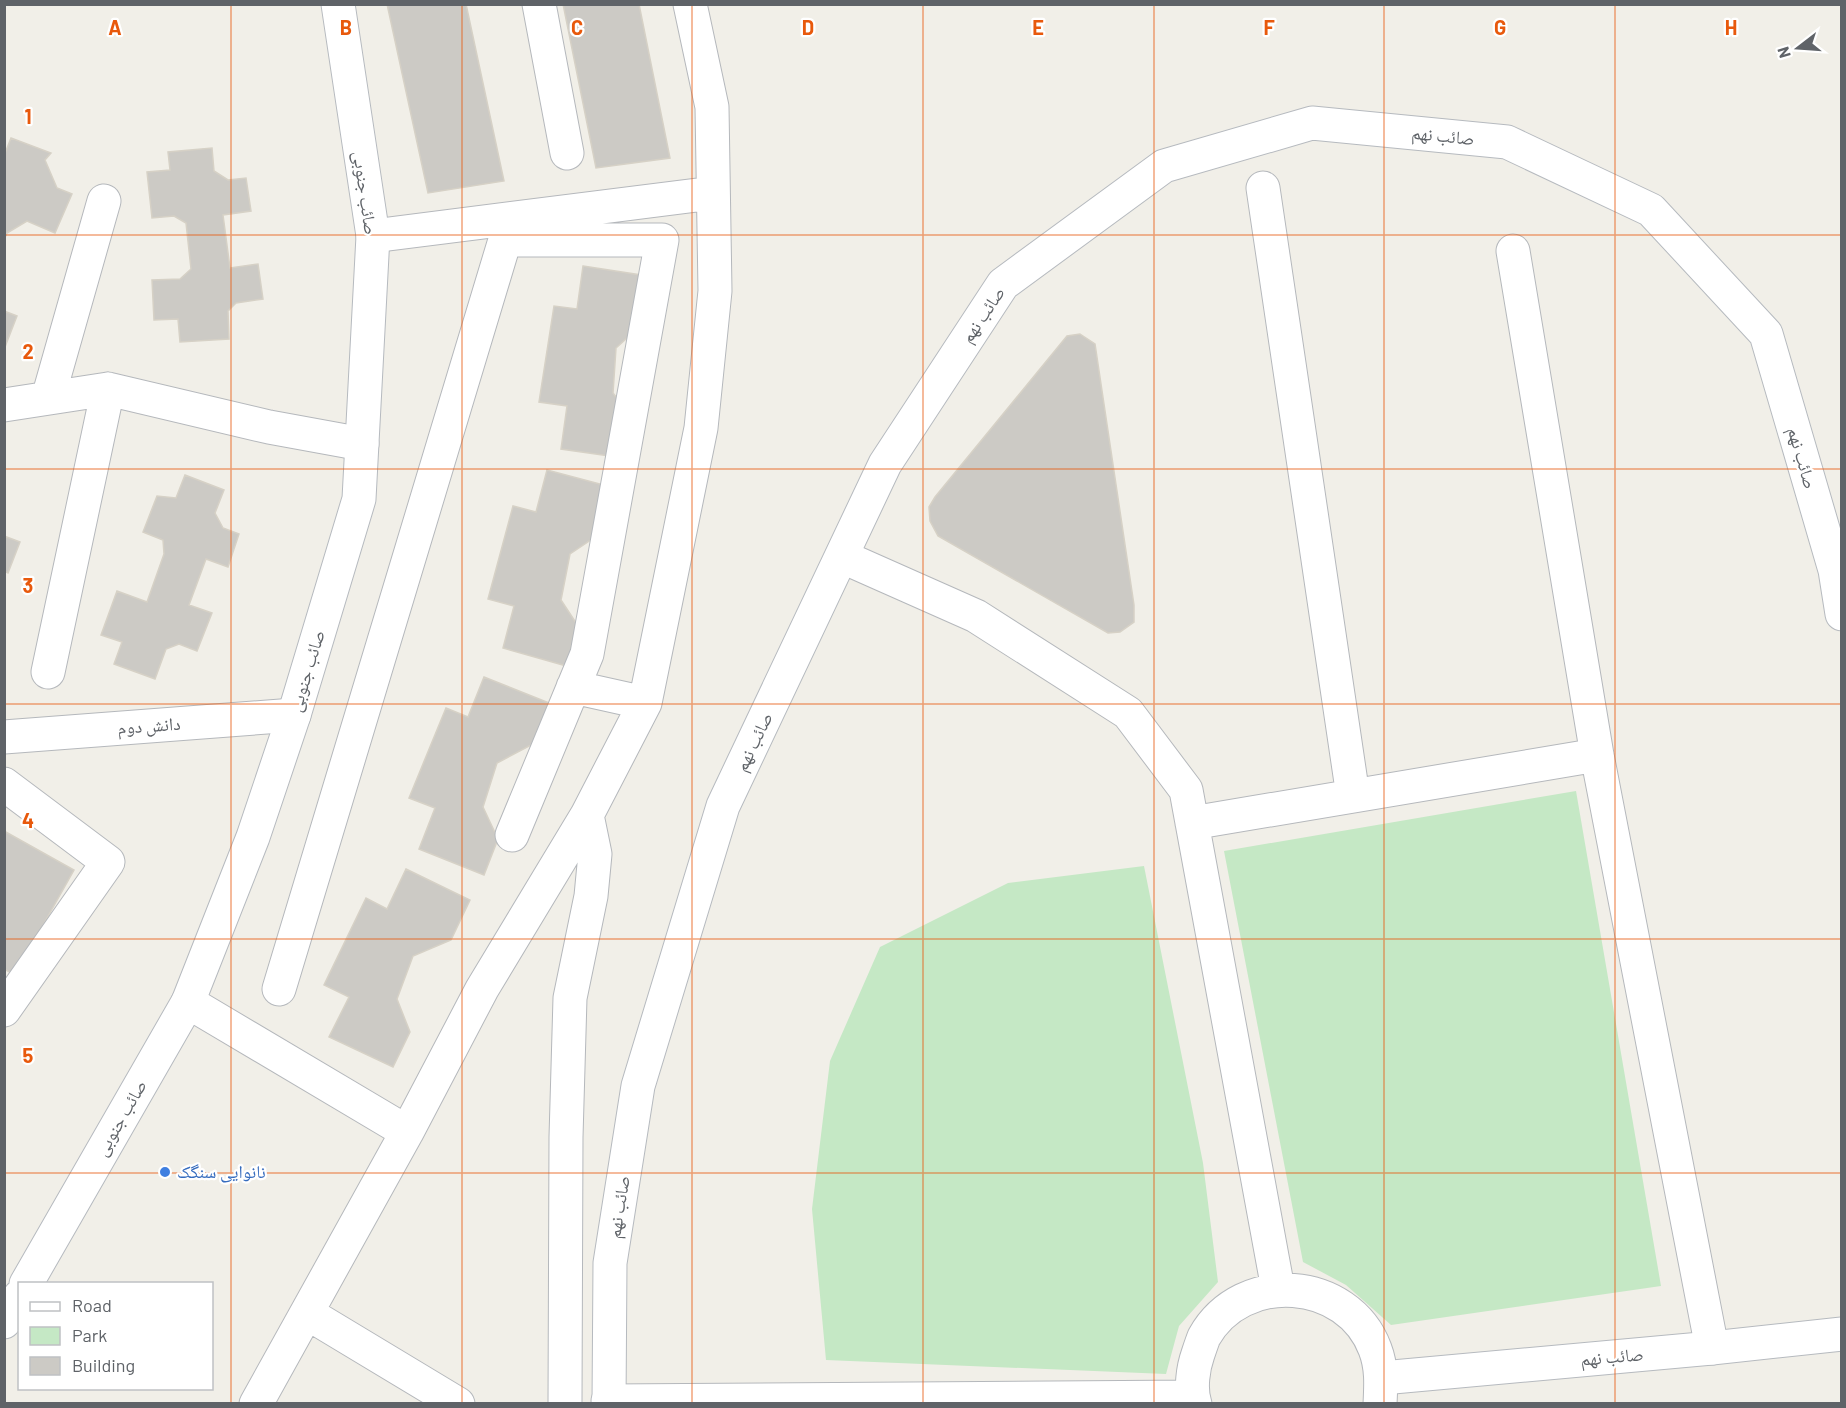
<svg xmlns="http://www.w3.org/2000/svg" width="1846" height="1408" font-family="Barlow,'Noto Naskh Arabic',sans-serif">
<style>
.green{fill:#c5e8c5}
.building{fill:#cccac5;stroke:#d6d1c6;stroke-width:1.5}
.lines{fill:none;stroke-linecap:round;stroke-linejoin:round}
.minor-casing{stroke:#b5b8bc;stroke-width:35}
.secondary-casing{stroke:#b6babf;stroke-width:35}
.minor{stroke:#fff;stroke-width:33}
.secondary{stroke:#fff;stroke-width:33}
.grid{fill:none;stroke:#e8590c;stroke-width:1.5;stroke-opacity:0.55}
.shop-dot{fill:#3f7fe0;stroke:#fff;stroke-width:2}
.labels{text-anchor:middle;stroke-width:4.5;stroke-linejoin:round;paint-order:stroke}
.street-label{font-size:18px;fill:#5f6368;stroke:#fff}
.shop-label{font-size:18px;fill:#366cbe;stroke:#fff;text-anchor:start}
.grid-label{font-size:20px;text-anchor:middle;font-weight:bold;fill:#e8590c;stroke:#fff;stroke-width:4.5;stroke-linejoin:round;paint-order:stroke}
</style>
<rect width="100%" height="100%" fill="#f1efe8"/>
<path class="green" d="M1576 791 1661 1286 1391 1325 1346 1285 1303 1262 1224 851Z
M1144 866 1203 1163 1218 1282 1179 1326 1166 1374 826 1360 812 1209 830 1061 880 947 1008 883Z"/>
<path class="building" d="M387 4H466L504 181 428 193Z
M563 4H639L670 158 596 168Z
M11 138 51 153 45 160 57 188 72 194 55 233 27 221 7 233 4 240V156Z
M212 148 214 171 228 180 246 178 251 211 223 215 230 268 258 264 263 299 236 303 228 311 229 339 180 342 178 319 154 320 152 280 180 279 191 269 186 223 174 216 152 218 147 172 170 170 168 152Z
M583 266 654 277 647 320 616 348 613 393 635 421 630 459 561 449 567 406 539 402 554 306 577 309Z
M4 311 17 316 5 347H4Z
M1080 334 1095 344 1134 605V622L1120 632 1108 633 938 536 930 521 929 507 935 497 1067 336Z
M547 470 615 488 604 531 570 554 561 600 580 629 570 667 503 648 514 606 488 599 513 506 536 512Z
M185 475 224 490 215 513 223 528 239 534 228 567 206 559 189 605 212 613 197 651 179 644 166 649 155 679 114 664 122 642 101 635 117 591 147 602 164 554 163 540 143 532 157 496 176 498Z
M4 536 20 542 8 573 4 571Z
M484 677 549 703 533 744 497 763 483 807 498 839 484 875 419 849 435 808 409 798 446 708 468 717Z
M4 831 74 870 15 975 4 969Z
M406 869 470 900 451 940 413 956 397 999 410 1032 393 1067 329 1037 349 997 324 985 366 898 387 909Z"/>
<g class="lines">
<g class="minor-casing">
<path id="minor" d="M539 4 567 153
M1263 188 1353 796
M373 236 713 193
M1513 251 1597 755 1712 1348
M48 398 104 201
M4 405 108 389 269 427 362 444
M843 557 976 616 1128 713 1186 790 1278 1289
M48 672 108 389
M573 687 645 703
M4 737 294 715
M4 784 108 862 4 1010
M1192 823 1597 755
M279 989 505 240H662L587 654 512 835
M188 1002 407 1132
M307 1313 458 1404
M608 1401 1193 1397
M256 1404 407 1132 482 989 587 815 645 703 701 428 715 291 712 107 690 4
M565 1404 566 1137 570 998 591 896 595 854 587 815
M1195 1404C1190 1389 1193 1368 1198 1354 1200 1348 1202 1342 1204 1337 1242 1269 1348 1277 1375 1349 1382 1367 1381 1385 1380 1404"/>
</g>
<g class="secondary-casing">
<path id="secondary" d="M26 1284 188 1002 253 837 294 715 359 499 373 236 338 4
M4 1322 20 1296
M1382 1378 1712 1348 1842 1334
M609 1404 610 1263 638 1086 723 806 885 464 1003 284 1164 166 1312 123 1507 142 1651 210 1766 334 1835 570 1842 614"/>
</g>
<use href="#minor" class="minor"/>
<use href="#secondary" class="secondary"/>
</g>
<path class="grid" d="M231 4V1404M462 4V1404M692 4V1404M923 4V1404M1154 4V1404M1384 4V1404M1615 4V1404M4 235H1842M4 469H1842M4 704H1842M4 939H1842M4 1173H1842"/>
<circle class="shop-dot" cx="165" cy="1172" r="6"/>
<g class="labels">
<g class="street-label">
<text transform="translate(1443 136) rotate(6)" y="6">صائب نهم</text>
<text transform="translate(365 193) rotate(82)" y="6">صائب جنوبی</text>
<text transform="translate(983 315) rotate(-56)" y="6">صائب نهم</text>
<text transform="translate(1802 458) rotate(74)" y="6">صائب نهم</text>
<text transform="translate(307 671) rotate(-73)" y="6">صائب جنوبی</text>
<text transform="translate(149 726) rotate(-4)" y="6">دانش دوم</text>
<text transform="translate(754 742) rotate(-64)" y="6">صائب نهم</text>
<text transform="translate(121 1118) rotate(-60)" y="6">صائب جنوبی</text>
<text transform="translate(619 1207) rotate(-81)" y="6">صائب نهم</text>
<text transform="translate(1612 1357) rotate(-5)" y="6">صائب نهم</text>
</g>
<g class="shop-label">
<text x="177" y="1178">نانوایی سنگک</text>
</g>
</g>
<g class="grid-label">
<text x="115" y="35">A</text>
<text x="346" y="35">B</text>
<text x="577" y="35">C</text>
<text x="808" y="35">D</text>
<text x="1038" y="35">E</text>
<text x="1269" y="35">F</text>
<text x="1500" y="35">G</text>
<text x="1731" y="35">H</text>
<text x="28" y="124">1</text>
<text x="28" y="359">2</text>
<text x="28" y="593">3</text>
<text x="28" y="828">4</text>
<text x="28" y="1063">5</text>
</g>
<rect width="1846" height="1408" fill="none" stroke="#5f6368" stroke-width="12"/>
<rect x="18" y="1282" width="195" height="108" fill="#ffffff" stroke="#bfc1c3" stroke-width="1.5"/>
<rect x="30" y="1302" width="30" height="9" fill="#ffffff" stroke="#bfc1c3" stroke-width="1.5"/>
<text x="72" y="1312" font-size="18" fill="#5f6368">Road</text>
<rect x="30" y="1327" width="30" height="18" fill="#c5e8c5" stroke="#bfc1c3" stroke-width="1.5"/>
<text x="72" y="1342" font-size="18" fill="#5f6368">Park</text>
<rect x="30" y="1357" width="30" height="18" fill="#cccac5" stroke="#bfc1c3" stroke-width="1.5"/>
<text x="72" y="1372" font-size="18" fill="#5f6368">Building</text>
<g transform="translate(1798 48) rotate(253)" stroke="#ffffff" stroke-width="4.5" paint-order="stroke">
<path d="M0-4.5L10 22L0 15L-10 22Z" fill="#5f6368"/>
<text y="-9" font-size="16" font-weight="bold" text-anchor="middle" fill="#5f6368">N</text>
</g>
</svg>
